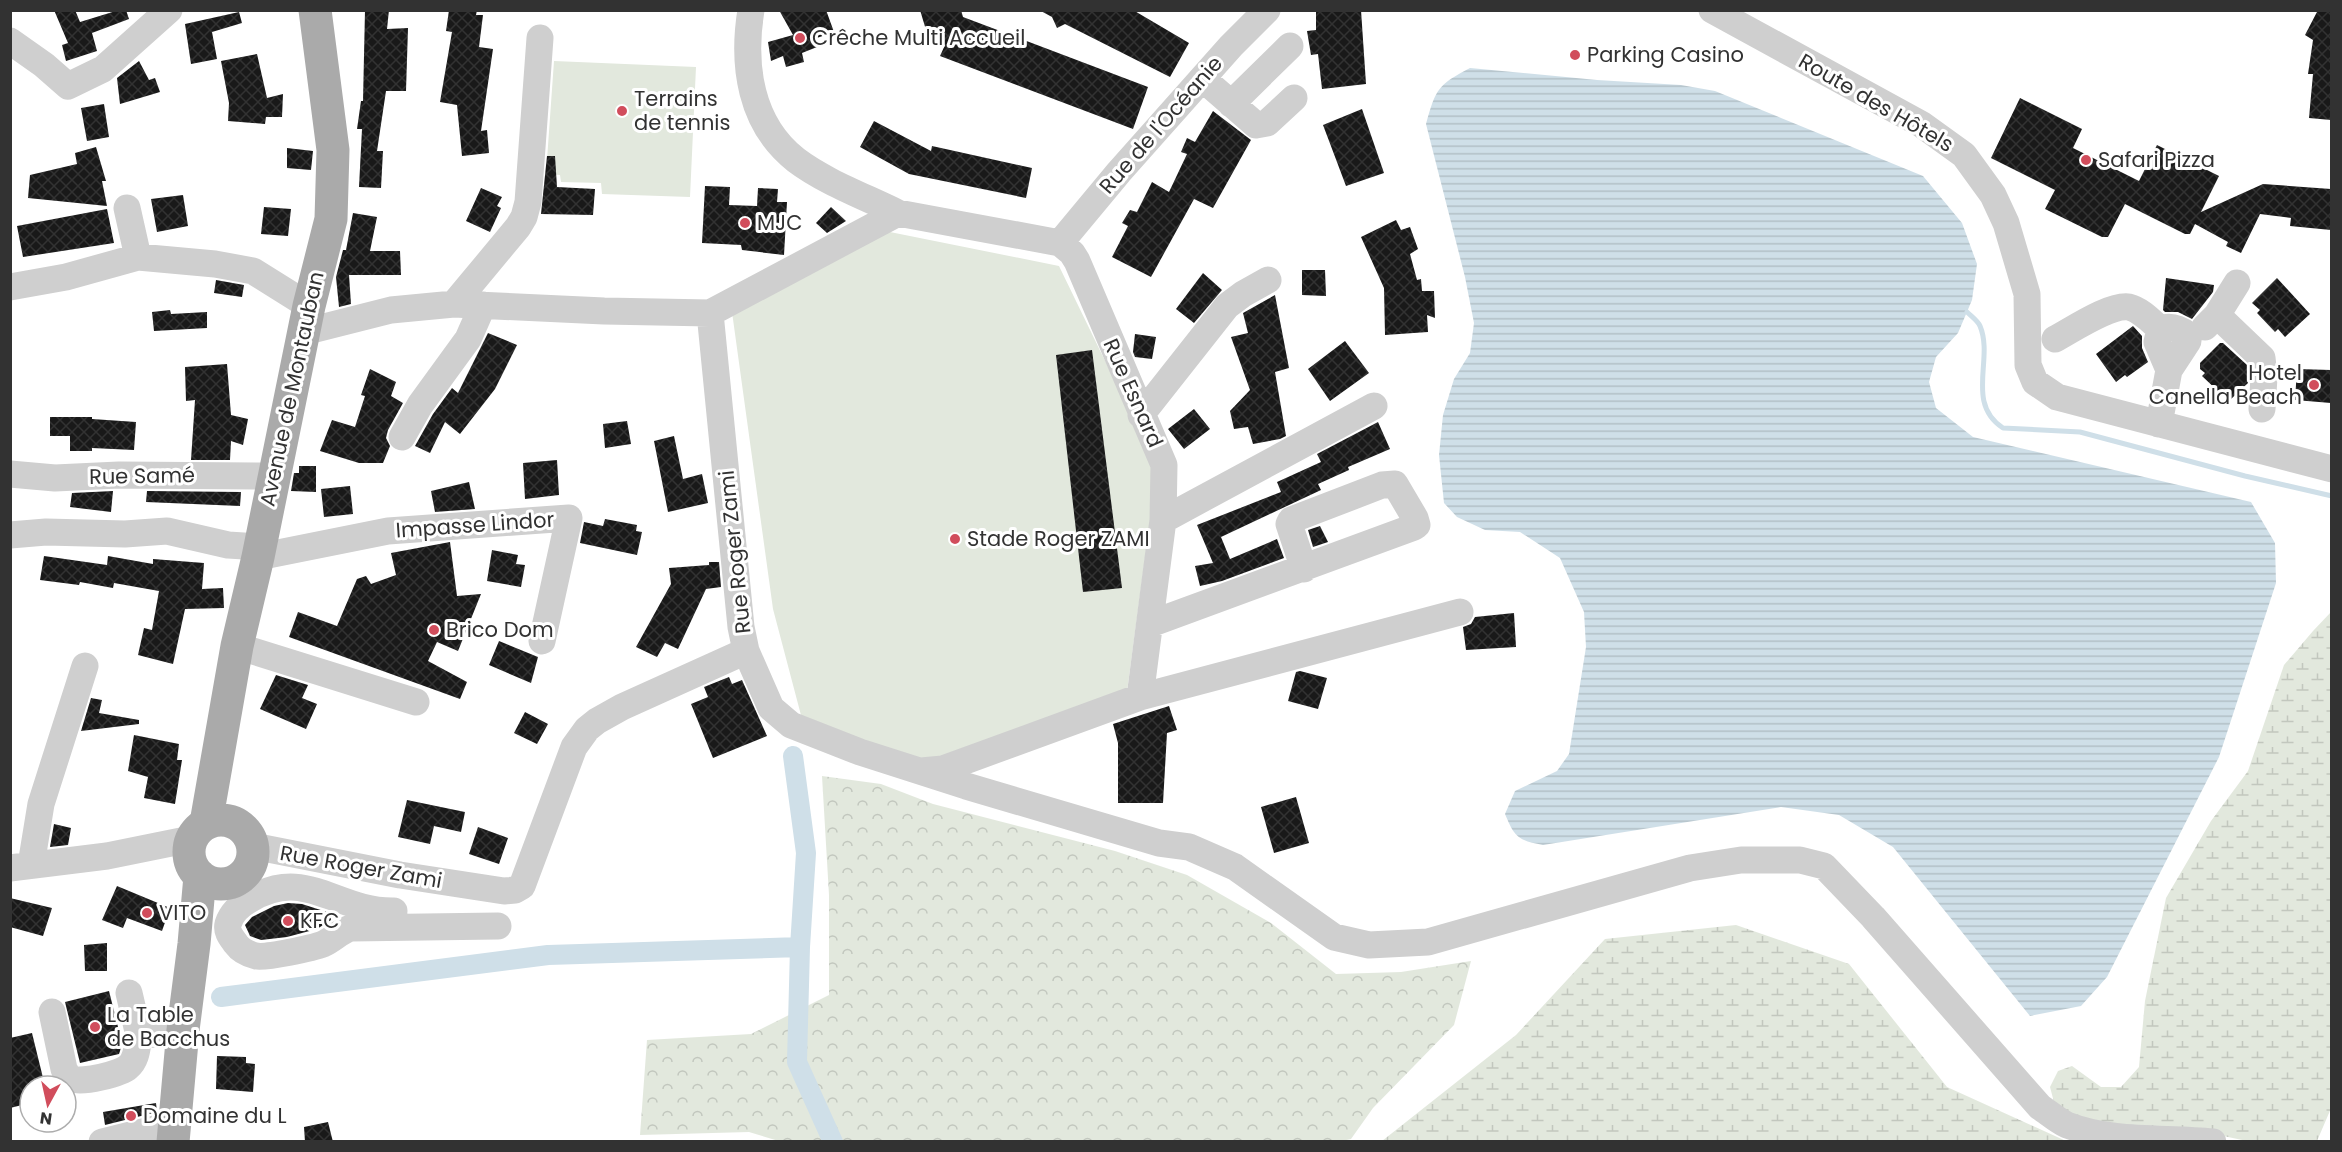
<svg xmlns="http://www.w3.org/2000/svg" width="2342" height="1152" font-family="Poppins,sans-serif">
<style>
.forest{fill:url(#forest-crowns)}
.wetland{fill:url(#wetland-marsh)}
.garden{fill:#e2e8dd}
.water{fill:url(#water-rules)}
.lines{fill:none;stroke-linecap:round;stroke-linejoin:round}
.stream{stroke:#cfdfe8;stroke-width:5}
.canal{stroke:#cfdfe8;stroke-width:20}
.building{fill:url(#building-cross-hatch)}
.minor{stroke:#cfcfcf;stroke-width:27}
.major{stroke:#aaa;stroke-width:33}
.poi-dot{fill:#d14d5c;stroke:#fff;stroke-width:2}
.labels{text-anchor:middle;stroke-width:6;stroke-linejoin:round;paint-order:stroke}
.poi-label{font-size:21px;fill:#323232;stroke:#fff;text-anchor:start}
.street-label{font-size:21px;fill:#323232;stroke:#fff}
</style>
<defs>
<pattern id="forest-crowns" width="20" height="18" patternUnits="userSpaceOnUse" patternTransform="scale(1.5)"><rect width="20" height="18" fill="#e2e8dd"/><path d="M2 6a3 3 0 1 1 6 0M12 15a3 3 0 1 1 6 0" fill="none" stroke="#c2c7be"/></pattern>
<pattern id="wetland-marsh" width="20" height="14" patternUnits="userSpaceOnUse" patternTransform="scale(1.5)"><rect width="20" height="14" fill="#e2e8dd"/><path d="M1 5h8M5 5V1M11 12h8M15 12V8" fill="none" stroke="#c2c7be"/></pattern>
<pattern id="water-rules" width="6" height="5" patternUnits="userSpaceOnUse" patternTransform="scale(1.5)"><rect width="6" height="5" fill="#cfdfe8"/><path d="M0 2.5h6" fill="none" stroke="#b2c0c7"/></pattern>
<pattern id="building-cross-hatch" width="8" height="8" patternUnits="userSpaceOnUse" patternTransform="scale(1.5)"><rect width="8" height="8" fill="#191919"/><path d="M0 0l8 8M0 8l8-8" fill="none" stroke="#323232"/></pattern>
</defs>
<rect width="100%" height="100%" fill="#fff"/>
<path class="forest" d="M822 776 881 784 933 804 1115 851 1187 875 1271 923 1336 974 1401 972 1471 961 1454 1025 1373 1108 1351 1139 1342 1141 782 1142 749 1132 640 1135 647 1040 751 1034 829 995V895Z"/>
<path class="wetland" d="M2331 612 2332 1106 2317 1141H2247L2209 1133 2103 1127 2055 1106 2050 1087 2058 1071 2072 1066 2101 1087H2121L2139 1067 2145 1001 2166 898 2211 821 2248 771 2284 665 2313 631Z
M1736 925 1849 964 1947 1087 2066 1141H1382L1516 1035 1605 939Z"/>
<path class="garden" d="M554 61 696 67 690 197 602 194 601 183 561 182 560 175 546 174Z
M885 231 1059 266 1157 468 1126 699 941 766 802 719 773 609 732 312Z"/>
<path class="water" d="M1470 68 1597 80 1681 85 1715 91 1923 176 1962 223 1977 264 1972 300 1958 333 1936 357 1929 382 1936 408 1973 437 2251 502 2275 543 2276 583 2219 757 2107 977 2081 1006 2030 1016 1893 847 1839 815 1781 807 1543 845C1518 840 1515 838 1505 814L1515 791 1557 771 1569 754 1586 647 1584 612 1560 558 1520 532 1485 530 1457 517 1444 503 1439 455 1443 415 1454 379 1470 353 1474 323 1465 277 1426 124C1436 88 1438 85 1470 68Z"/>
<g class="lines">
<path class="stream" d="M1967 312C1972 317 1978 321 1980 326 1994 359 1965 403 2003 428L2080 432 2245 476 2332 496"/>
<path class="canal" d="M793 756 806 853 800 947 797 1062 833 1142
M221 997 548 955 800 947"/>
</g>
<path class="building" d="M54 10H75L80 22 119 10H126L129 19 92 33 97 51 66 61 62 45 68 43Z
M365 10H389L387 29 408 28 406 91H386L377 151H383L381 188 359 187 362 129H357L361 101H363Z
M449 10H477L476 15H483L479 47 493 49 481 131 487 130 489 153 462 156 457 105 440 102 452 32 446 31Z
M779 10H826L834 32 814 39 817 47 802 53 804 62 786 67 783 56 771 61 768 42 793 35Z
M920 10H961L963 17 1148 87 1133 129 940 56 945 45 929 40Z
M1039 10H1133L1189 43 1170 77 1065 24 1057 28 1052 17Z
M1316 10H1361L1366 84 1322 89 1318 54 1311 55 1307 31 1316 30Z
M2318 10H2331V120L2309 118 2313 74H2308L2313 40 2305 35Z
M239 12 242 23 212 32 217 59 191 64 185 24Z
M257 54 267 98 283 94 282 117H266L265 124 228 121 229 103 221 61Z
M139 61 149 80 155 78 160 92 120 104 117 78Z
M2020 98 2082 129 2073 148 2139 181 2157 145 2219 176 2201 212 2263 184 2331 189V230L2290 226 2291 218 2260 214 2241 253 2226 246 2228 242 2195 224 2190 234H2185L2125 204 2108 237H2102L2045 209 2055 190 1991 158Z
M104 104 109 137 87 141 81 108Z
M1362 109 1384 173 1346 186 1323 125Z
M1213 111 1251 140 1213 208 1194 199 1151 277 1112 257 1128 226 1122 223 1130 210 1137 212 1152 182 1169 192 1187 154 1181 152 1187 138 1195 142Z
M874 121 931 151 932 146 1032 168 1026 198 909 174 860 147Z
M96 147 106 181H102L107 206 28 198 30 175 77 164 75 153Z
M287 148 313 151 311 170 287 168Z
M547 156H555L557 187 595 189 593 215 541 214Z
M705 186 730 187 729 205 757 206 758 188 778 189 777 202H787L784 255 742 250 741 245 702 243Z
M481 188 502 197 497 206 501 208 490 232 466 221Z
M183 195 188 226 157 232 151 199Z
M264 207 291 209 288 236 261 234Z
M831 207 846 221 827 233 816 223Z
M107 209 114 243 23 257 17 226Z
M353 213 377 217 370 251H400L401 275H349L351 304 339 307 336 277 343 250H346Z
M1396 220 1401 230 1410 227 1418 249 1410 254 1417 280 1421 279 1422 291H1434L1435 318 1427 315 1428 332 1385 335 1384 288 1361 237Z
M1302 270H1325L1326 296 1302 295Z
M1203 273 1222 290 1194 323 1176 309Z
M2166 278 2214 285 2213 292 2192 319 2178 312H2165L2163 310Z
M2277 278 2310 314 2285 337 2278 329 2275 332 2257 313 2260 310 2252 303Z
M216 280 244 285 242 297 214 293Z
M1275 295 1289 368 1275 372 1286 436 1280 439 1253 444 1248 427 1234 429 1230 411 1250 390 1231 337 1248 333 1243 313Z
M170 310 171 314 207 312V328L154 331 152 312Z
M2133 326 2142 336V348L2148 362 2127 377 2125 375 2116 382 2096 354Z
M488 333 517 345 495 389 460 434 445 422 430 453 415 446 433 414 452 388 458 393Z
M1135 334 1156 337 1152 359 1135 357 1133 352Z
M1345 341 1369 373 1330 401 1308 369Z
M2220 343H2223L2247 365 2248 383 2230 400 2223 392 2221 394 2202 376 2205 373 2200 369V363Z
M1092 350 1122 588 1083 592 1056 355Z
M227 364 231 415 248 419 243 445 231 441 230 460H191L195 400 186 401 185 367Z
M370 369 396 382 391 396 403 403 388 430 386 438 390 446 383 463H359L320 451 332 420 355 427 365 396 361 395Z
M2297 369 2331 370V403L2295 400Z
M1194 409 1210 429 1184 449 1168 429Z
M50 417H92V419L136 422 134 450 92 448V451H70V436H50Z
M627 421 631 444 605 448 603 424Z
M1378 422 1390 449 1348 467 1349 470 1318 484 1321 490 1221 537 1230 559 1277 539 1284 558 1222 581 1200 586 1195 566 1213 563 1197 525 1281 492 1277 482 1321 462 1317 454Z
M674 436 683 479 702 474 708 503 668 512 654 441Z
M557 460 559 495 525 499 523 463Z
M299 466H316V492L291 491 294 473H299Z
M469 482 475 509 435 512 431 491Z
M350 486 353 514 324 517 321 489Z
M113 491 111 512 70 507 72 493Z
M147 491 241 492 240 506 146 502Z
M605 519 637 525 636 531 642 532 637 555 580 543 584 522 603 526Z
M1320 526 1328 542 1313 547 1308 530Z
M450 542 457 596 481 594 458 651 437 642 428 661 467 682 460 699 289 637 298 612 337 626 357 579 366 576 371 584 396 575 391 553Z
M492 550 518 555 516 564 525 565 521 587 487 581Z
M44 556 107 565 108 556 153 564V559L204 563 202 589 223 588 224 608 185 609 173 664 138 655 144 628 152 630 159 591 114 583 113 588 80 582 79 585 40 580Z
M709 562H719L721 587 706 589 678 649 665 643 657 657 636 647 671 584 669 568 709 565Z
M1514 613 1516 647 1466 650 1463 627 1471 624 1475 617Z
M499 641 538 657 531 683 489 665Z
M1300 671 1327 678 1318 709 1288 701 1296 672Z
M276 675 308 685 302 698 317 704 306 729 260 709Z
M729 677 732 684 742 680 767 736 713 758 691 704 708 697 704 687Z
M91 698 102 700 99 713 139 720V724L81 731Z
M1169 706 1177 730 1167 733 1163 803H1118V743L1113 724Z
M525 712 548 724 537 744 514 733Z
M134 735 179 744 177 760H182L175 804 144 798 148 777 128 771Z
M1296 797 1309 843 1274 853 1261 807Z
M407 800 465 812 461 832 434 826 430 844 398 837Z
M54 824 71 828 68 845 50 847Z
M478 827 508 838 499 864 469 854Z
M117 886 170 908 162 931 127 918 123 928 102 920Z
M10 898 52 908 43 936 10 927Z
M288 903 302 904 330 913 331 920 317 929 287 937 261 940 250 936 245 925 252 917 274 906Z
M107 943V971H85L84 945Z
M109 991 122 1043 120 1051 119 1054 80 1063 65 1002Z
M32 1033 45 1086H30V1103L10 1108V1038Z
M217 1056 246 1057V1063L255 1064 253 1092 216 1089Z
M156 1103 157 1112 105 1125 103 1112Z
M328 1122 333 1142H305L304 1127Z"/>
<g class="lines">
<path class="minor" d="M751 10C742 65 750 124 796 160 825 182 866 197 898 213
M1712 10 1921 124 1964 155 1993 195 2006 223 2014 250 2027 294 2028 365 2035 382 2057 397 2332 469
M10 41 44 65 68 86 103 69 169 10
M1203 79 1256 125 1267 123 1294 98
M1231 104 1290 46
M127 208 138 257
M1060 243 1119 172 1231 46 1267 10
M10 287 66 277 138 257 215 264 253 271 309 306
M454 304 518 227 524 217 528 202 540 38
M710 313 898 213 1060 243 1072 253 1077 261 1164 465 1163 520 1140 697 943 769 921 771
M2217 315 2262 358 2264 377 2262 409
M2205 327 2217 315 2237 283
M2055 339C2072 330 2110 304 2129 307 2141 310 2151 321 2160 329
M1141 415 1227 306 1243 294 1268 280
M2159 424 2169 370 2188 341V335C2179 328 2171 325 2160 329L2157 342 2169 370
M402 437 420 405 468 339 483 305
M10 474 55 478 119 475 273 476
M1163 520 1374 406
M10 535 46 532 125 534 167 531 228 545 259 547
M258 557 388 531 569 518 542 641
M1150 624 1414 527 1417 525 1415 518 1395 484 1382 485 1291 520 1289 524 1304 569
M237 646 416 702
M746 651 771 708 791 725 860 752 966 786 1159 843 1189 847 1235 867 1334 937 1369 945 1428 942 1690 868 1741 860H1800L1824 866 1873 917 2040 1107C2049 1113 2058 1121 2067 1125 2113 1143 2165 1137 2213 1142
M1140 697 1460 612
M253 846 400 875 504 891 515 890 522 886 574 747 587 729 597 721 622 707 746 651 741 627 710 313 604 311 454 304 391 310 304 332
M31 865 41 804 85 666
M10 868 107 856 191 839
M394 911C335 912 306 865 249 900 240 905 231 914 228 924 226 932 232 938 236 944 241 951 248 954 256 956 266 958 313 948 323 944 334 939 340 931 351 928L498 926
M129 993 139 1036 183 1030
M52 1012 64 1069C66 1073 68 1077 73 1079 82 1083 120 1074 128 1067 137 1060 137 1047 139 1036
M102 1142 174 1124"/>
<path class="major" d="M189 852a32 32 0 1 1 64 0a32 32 0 1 1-64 0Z
M206 823 237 646 258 557 309 306 331 219 333 150 315 10
M173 1142 183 1030 194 944 200 876"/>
</g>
<g class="poi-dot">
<circle cx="800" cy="38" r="6"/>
<circle cx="1575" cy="55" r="6"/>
<circle cx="622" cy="111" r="6"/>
<circle cx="2086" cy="160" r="6"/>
<circle cx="745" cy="223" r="6"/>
<circle cx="2314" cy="385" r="6"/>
<circle cx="955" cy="539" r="6"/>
<circle cx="434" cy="630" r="6"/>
<circle cx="147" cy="913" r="6"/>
<circle cx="288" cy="921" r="6"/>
<circle cx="95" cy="1027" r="6"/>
<circle cx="131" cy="1116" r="6"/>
</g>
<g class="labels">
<g class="poi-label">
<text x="812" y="45">Crêche Multi Accueil</text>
<text x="1587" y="62">Parking Casino</text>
<text x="634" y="106">Terrains<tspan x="634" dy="24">de tennis</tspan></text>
<text x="2098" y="167">Safari Pizza</text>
<text x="757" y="230">MJC</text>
<text x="2302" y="380" text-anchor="end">Hotel<tspan x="2302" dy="24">Canella Beach</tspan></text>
<text x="967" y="546">Stade Roger ZAMI</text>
<text x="446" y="637">Brico Dom</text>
<text x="159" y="920">VITO</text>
<text x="300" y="928">KFC</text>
<text x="107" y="1022">La Table<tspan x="107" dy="24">de Bacchus</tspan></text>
<text x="143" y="1123">Domaine du L</text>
</g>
<g class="street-label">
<text transform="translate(1876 103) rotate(30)" y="7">Route des Hôtels</text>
<text transform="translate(1161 125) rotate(-49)" y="7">Rue de l'Océanie</text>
<text transform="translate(292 389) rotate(-78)" y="7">Avenue de Montauban</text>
<text transform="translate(1133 393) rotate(66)" y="7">Rue Esnard</text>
<text transform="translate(142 476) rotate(-1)" y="7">Rue Samé</text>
<text transform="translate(475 525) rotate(-4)" y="7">Impasse Lindor</text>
<text transform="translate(735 552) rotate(-96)" y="7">Rue Roger Zami</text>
<text transform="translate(361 867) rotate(10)" y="7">Rue Roger Zami</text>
</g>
</g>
<rect width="2342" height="1152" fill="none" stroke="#323232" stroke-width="24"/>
<g transform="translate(48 1104) rotate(188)"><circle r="28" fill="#ffffff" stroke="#adadad" stroke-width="1.5"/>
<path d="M0-4.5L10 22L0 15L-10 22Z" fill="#d14d5c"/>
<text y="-9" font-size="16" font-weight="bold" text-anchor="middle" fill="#323232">N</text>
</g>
</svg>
